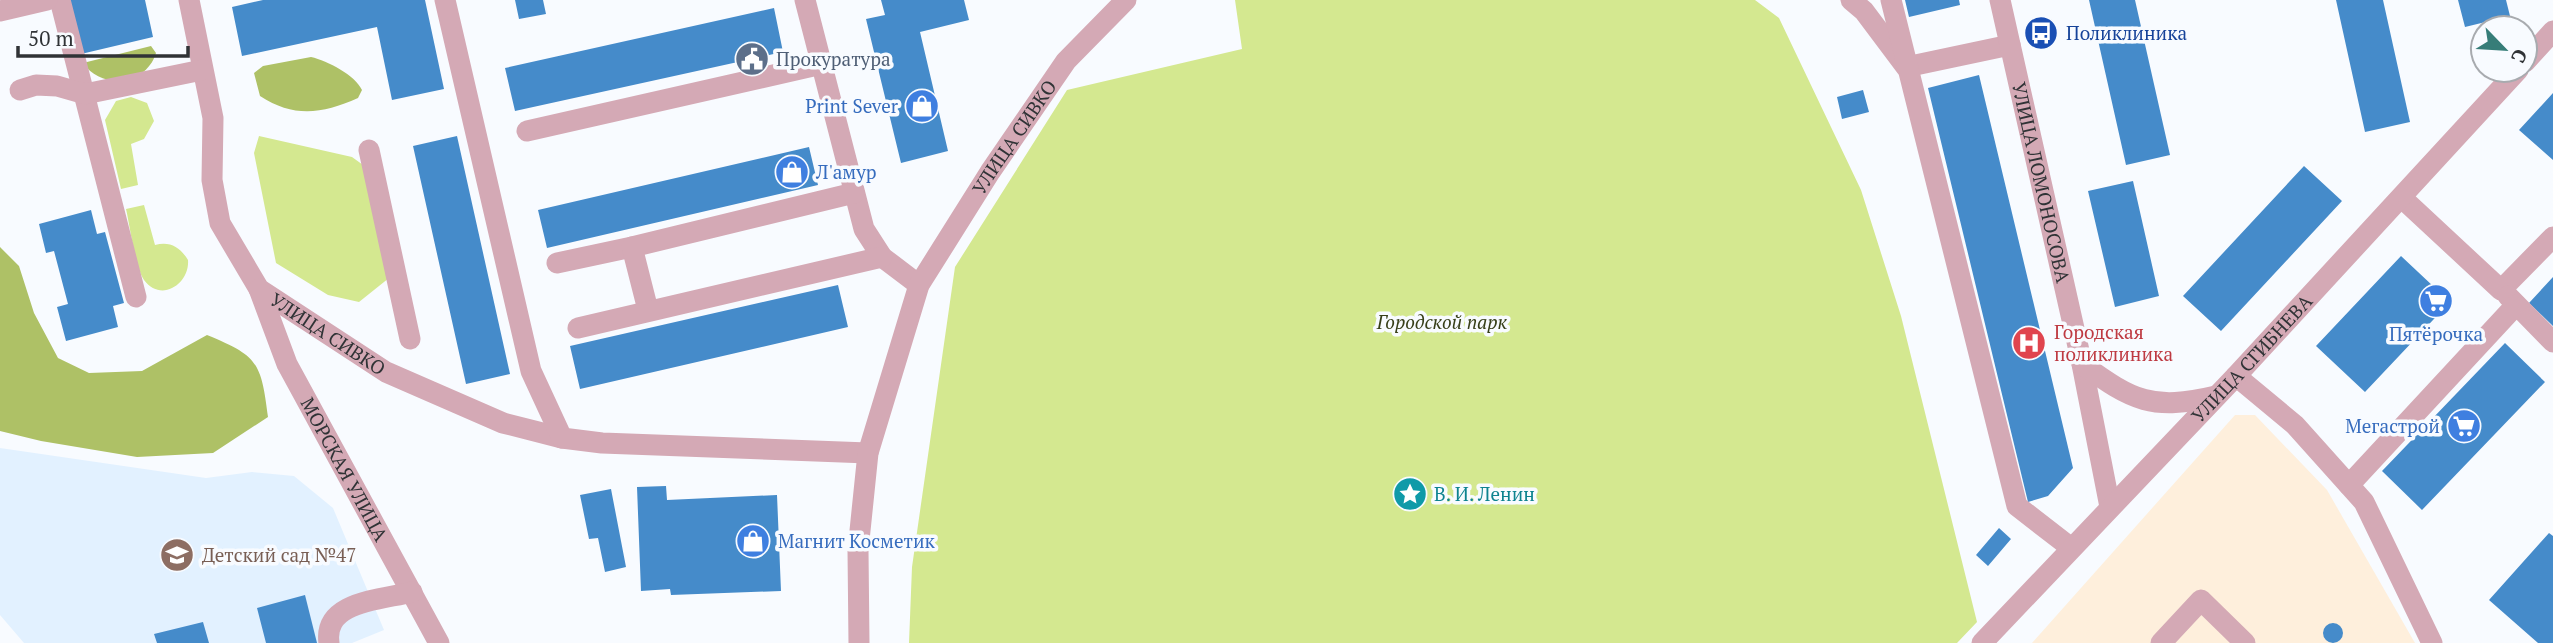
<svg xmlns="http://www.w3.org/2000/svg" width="2553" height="643" font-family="'PT Serif',serif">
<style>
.built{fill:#e2f1ff}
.industrial{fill:#feefdc}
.green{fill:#d4e890}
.forest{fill:#aec166}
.building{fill:#458bca}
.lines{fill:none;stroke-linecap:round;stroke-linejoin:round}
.minor{stroke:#d4a9b5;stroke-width:21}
.labels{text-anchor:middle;stroke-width:7;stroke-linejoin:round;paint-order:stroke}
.transit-label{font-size:19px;fill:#164399;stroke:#f8fbff;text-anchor:start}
.service-label{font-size:19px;fill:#4e5e75;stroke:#f8fbff;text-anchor:start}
.shop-label{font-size:19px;fill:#366cbe;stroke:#f8fbff;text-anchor:end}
.street-label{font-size:19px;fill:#303336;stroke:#f8fbff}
.park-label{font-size:19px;font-style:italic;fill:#373f19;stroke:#f8fbff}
.health-label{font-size:19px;fill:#be3a42;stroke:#f8fbff;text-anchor:start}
.culture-label{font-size:19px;fill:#0d838f;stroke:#f8fbff;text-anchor:start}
.education-label{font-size:19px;fill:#785e54;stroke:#f8fbff;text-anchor:start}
</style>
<rect width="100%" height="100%" fill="#f8fbff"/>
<path class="built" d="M0 448 206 478 252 472 294 476 333 508 384 630 352 643H24L0 615Z"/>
<path class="industrial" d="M2235 415H2255L2327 490 2415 643H2032Z"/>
<path class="green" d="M1235 0H1755L1779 18 1861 190 1901 316 1977 622 1957 643H909L912 567 955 267 1067 90 1242 49Z
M131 97 147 103 154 121 144 139 131 144 138 185 121 189 105 120 116 101Z
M259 136 352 157 370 170 389 278 359 302 328 295 276 263 254 153Z
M144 205 155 245C170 241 180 247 188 260 190 284 161 303 144 280 135 267 130 226 126 209Z"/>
<path class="forest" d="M151 46 156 53C146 86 101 90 83 63Z
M311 57C328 61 355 75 362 90L358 98C322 114 294 118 260 96L254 73 263 66Z
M0 247 19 266 34 313 58 358 89 373 142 371 207 335C258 356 261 362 268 417L213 453 137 457 41 441 0 431Z"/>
<path class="building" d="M68 0H145L153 37 81 54Z
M263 0H425L444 89 392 100 377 27 242 56 232 7Z
M515 0H543L546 14 519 19Z
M881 0H964L969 20 920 32 948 151 901 163 866 19 885 15Z
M1905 0H1959L1960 5 1909 17Z
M2089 0H2135L2170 155 2126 165Z
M2336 0H2383L2410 122 2365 132Z
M2458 0H2506L2510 16 2465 27Z
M774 8 783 52 515 111 505 68Z
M1979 75 2073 468 2048 496 2028 502 1928 88Z
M1863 90 1869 112 1842 119 1837 97Z
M2553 93V160L2519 130Z
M457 136 510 374 466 384 413 146Z
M809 147 818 185 547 248 538 210Z
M2304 166 2342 201 2221 331 2183 296Z
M2133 181 2159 296 2115 307 2088 191Z
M91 210 97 234 105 232 124 303 113 306 118 327 66 341 57 307 68 304 54 251 46 253 39 224Z
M2401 256 2450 302 2365 392 2316 346Z
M2553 277V326L2529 303Z
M838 285 848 327 580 389 570 346Z
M2505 343 2545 382 2422 510 2382 471Z
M666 486 667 500 777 495 781 591 671 595 670 589 641 591 637 487Z
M611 489 626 567 605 572 598 538 589 539 580 495Z
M1999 528 2011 539 1988 566 1976 555Z
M2549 533 2553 536V643H2538L2489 600Z
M305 595 317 643H266L257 608Z
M203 622 209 643H157L154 634Z
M2323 633a10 10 0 1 1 20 0a10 10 0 1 1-20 0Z"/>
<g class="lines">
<g class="minor">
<path d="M60 0 136 297"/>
<path id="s1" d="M189 0 213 118 212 180 220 223 259 289 386 372 503 423 562 438"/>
<path d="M445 0 531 371 562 438 602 443 868 453"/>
<path d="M805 0 864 229 882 257 919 285"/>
<path d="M1851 0 1864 11 1906 67 2010 45"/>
<path d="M1891 0 2017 506 2070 547"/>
<path id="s2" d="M2000 0 2082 364 2110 507"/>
<path d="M0 11 47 0"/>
<path d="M2525 62 2553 31"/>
<path d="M20 90 36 85 57 86 85 94 202 70"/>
<path d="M527 131 822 64"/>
<path d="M369 150 410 339"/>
<path d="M2402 198 2501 290 2553 237"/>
<path d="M557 263 632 247"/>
<path id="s3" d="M259 289 287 364 439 643"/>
<path d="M2508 296 2553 342"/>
<path d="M648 310 632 247 854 193"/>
<path d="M578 328 882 257"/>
<path d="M2082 364C2133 401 2152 411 2216 396"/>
<path d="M2236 376 2295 425 2364 502 2432 643"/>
<path d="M2349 485 2516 305"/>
<path d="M329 643C323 601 381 600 412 592"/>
<path id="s4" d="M859 643 858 550 868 453 919 285 990 172 1066 61 1126 0"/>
<path id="s5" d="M1982 643 2236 376 2518 70"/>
<path d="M2161 643 2201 600 2245 643"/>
</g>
</g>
<defs>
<g id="bus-disc" transform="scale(1.75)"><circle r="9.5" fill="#1a4fb4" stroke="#f8fbff"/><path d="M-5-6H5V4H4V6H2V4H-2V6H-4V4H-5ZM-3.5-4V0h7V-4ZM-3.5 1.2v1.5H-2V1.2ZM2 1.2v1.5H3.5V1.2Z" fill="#fff"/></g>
<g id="civic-disc" transform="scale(1.75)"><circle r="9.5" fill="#5c6f8a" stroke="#f8fbff"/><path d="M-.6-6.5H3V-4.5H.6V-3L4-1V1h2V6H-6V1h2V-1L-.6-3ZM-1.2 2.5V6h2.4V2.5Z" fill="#fff"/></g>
<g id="shop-disc" transform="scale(1.75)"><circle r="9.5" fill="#3f7fe0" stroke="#f8fbff"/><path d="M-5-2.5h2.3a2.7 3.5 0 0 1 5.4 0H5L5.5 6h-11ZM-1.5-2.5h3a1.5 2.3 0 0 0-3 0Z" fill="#fff"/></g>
<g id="supermarket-disc" transform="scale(1.75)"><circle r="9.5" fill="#3f7fe0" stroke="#f8fbff"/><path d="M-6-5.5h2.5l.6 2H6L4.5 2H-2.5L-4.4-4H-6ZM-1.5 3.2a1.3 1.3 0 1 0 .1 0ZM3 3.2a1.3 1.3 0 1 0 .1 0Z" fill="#fff"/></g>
<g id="hospital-disc" transform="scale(1.75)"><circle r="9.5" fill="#e0444e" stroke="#f8fbff"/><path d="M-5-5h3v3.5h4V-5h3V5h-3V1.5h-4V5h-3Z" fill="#fff"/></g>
<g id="sight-disc" transform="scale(1.75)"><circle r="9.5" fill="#0f9aa8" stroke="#f8fbff"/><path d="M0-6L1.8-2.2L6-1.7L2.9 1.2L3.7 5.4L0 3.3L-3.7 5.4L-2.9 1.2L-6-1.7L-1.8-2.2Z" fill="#fff"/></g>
<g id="school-disc" transform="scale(1.75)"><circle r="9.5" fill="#8d6e63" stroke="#f8fbff"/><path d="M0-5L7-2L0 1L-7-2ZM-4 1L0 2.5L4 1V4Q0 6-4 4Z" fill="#fff"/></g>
</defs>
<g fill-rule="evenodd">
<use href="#bus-disc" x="2041" y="33"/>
<use href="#civic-disc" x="752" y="59"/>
<use href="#shop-disc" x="922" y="106"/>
<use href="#shop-disc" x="792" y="172"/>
<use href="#supermarket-disc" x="2436" y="301"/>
<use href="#hospital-disc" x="2029" y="343"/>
<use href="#supermarket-disc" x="2464" y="426"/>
<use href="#sight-disc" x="1410" y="494"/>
<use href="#shop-disc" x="753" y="541"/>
<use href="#school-disc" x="177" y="555"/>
</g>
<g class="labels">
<g class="transit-label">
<text x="2066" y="40">Поликлиника</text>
</g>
<g class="service-label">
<text x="776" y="66">Прокуратура</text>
</g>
<g class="shop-label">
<text x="898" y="113">Print Sever</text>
<text x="816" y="179" text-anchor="start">Л'амур</text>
<text x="2436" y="341" text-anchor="middle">Пятёрочка</text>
<text x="2440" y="433">Мегастрой</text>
<text x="778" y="548" text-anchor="start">Магнит Косметик</text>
</g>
<g class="street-label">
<text dy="7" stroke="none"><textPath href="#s4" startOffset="542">УЛИЦА СИВКО</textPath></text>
<text dy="7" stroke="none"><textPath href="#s2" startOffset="187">УЛИЦА ЛОМОНОСОВА</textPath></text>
<text dy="7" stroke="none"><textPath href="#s1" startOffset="385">УЛИЦА СИВКО</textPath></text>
<text dy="7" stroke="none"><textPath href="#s5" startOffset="392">УЛИЦА СГИБНЕВА</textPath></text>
<text dy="7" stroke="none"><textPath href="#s3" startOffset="200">МОРСКАЯ УЛИЦА</textPath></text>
</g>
<g class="park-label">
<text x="1442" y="329">Городской парк</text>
</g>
<g class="health-label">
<text x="2054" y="339">Городская<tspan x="2054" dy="22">поликлиника</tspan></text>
</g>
<g class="culture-label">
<text x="1434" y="501">В. И. Ленин</text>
</g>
<g class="education-label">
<text x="202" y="562">Детский сад №47</text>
</g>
</g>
<g transform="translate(2504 49) rotate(115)"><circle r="33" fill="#f8fbff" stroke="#a8abaf" stroke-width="2"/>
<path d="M0-5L12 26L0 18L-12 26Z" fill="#367d78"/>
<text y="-10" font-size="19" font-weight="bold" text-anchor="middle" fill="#303336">С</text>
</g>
<path d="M18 46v10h170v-10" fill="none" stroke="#303336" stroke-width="3.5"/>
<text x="28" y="46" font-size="21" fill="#303336" stroke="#f8fbff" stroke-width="5" paint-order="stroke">50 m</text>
</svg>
